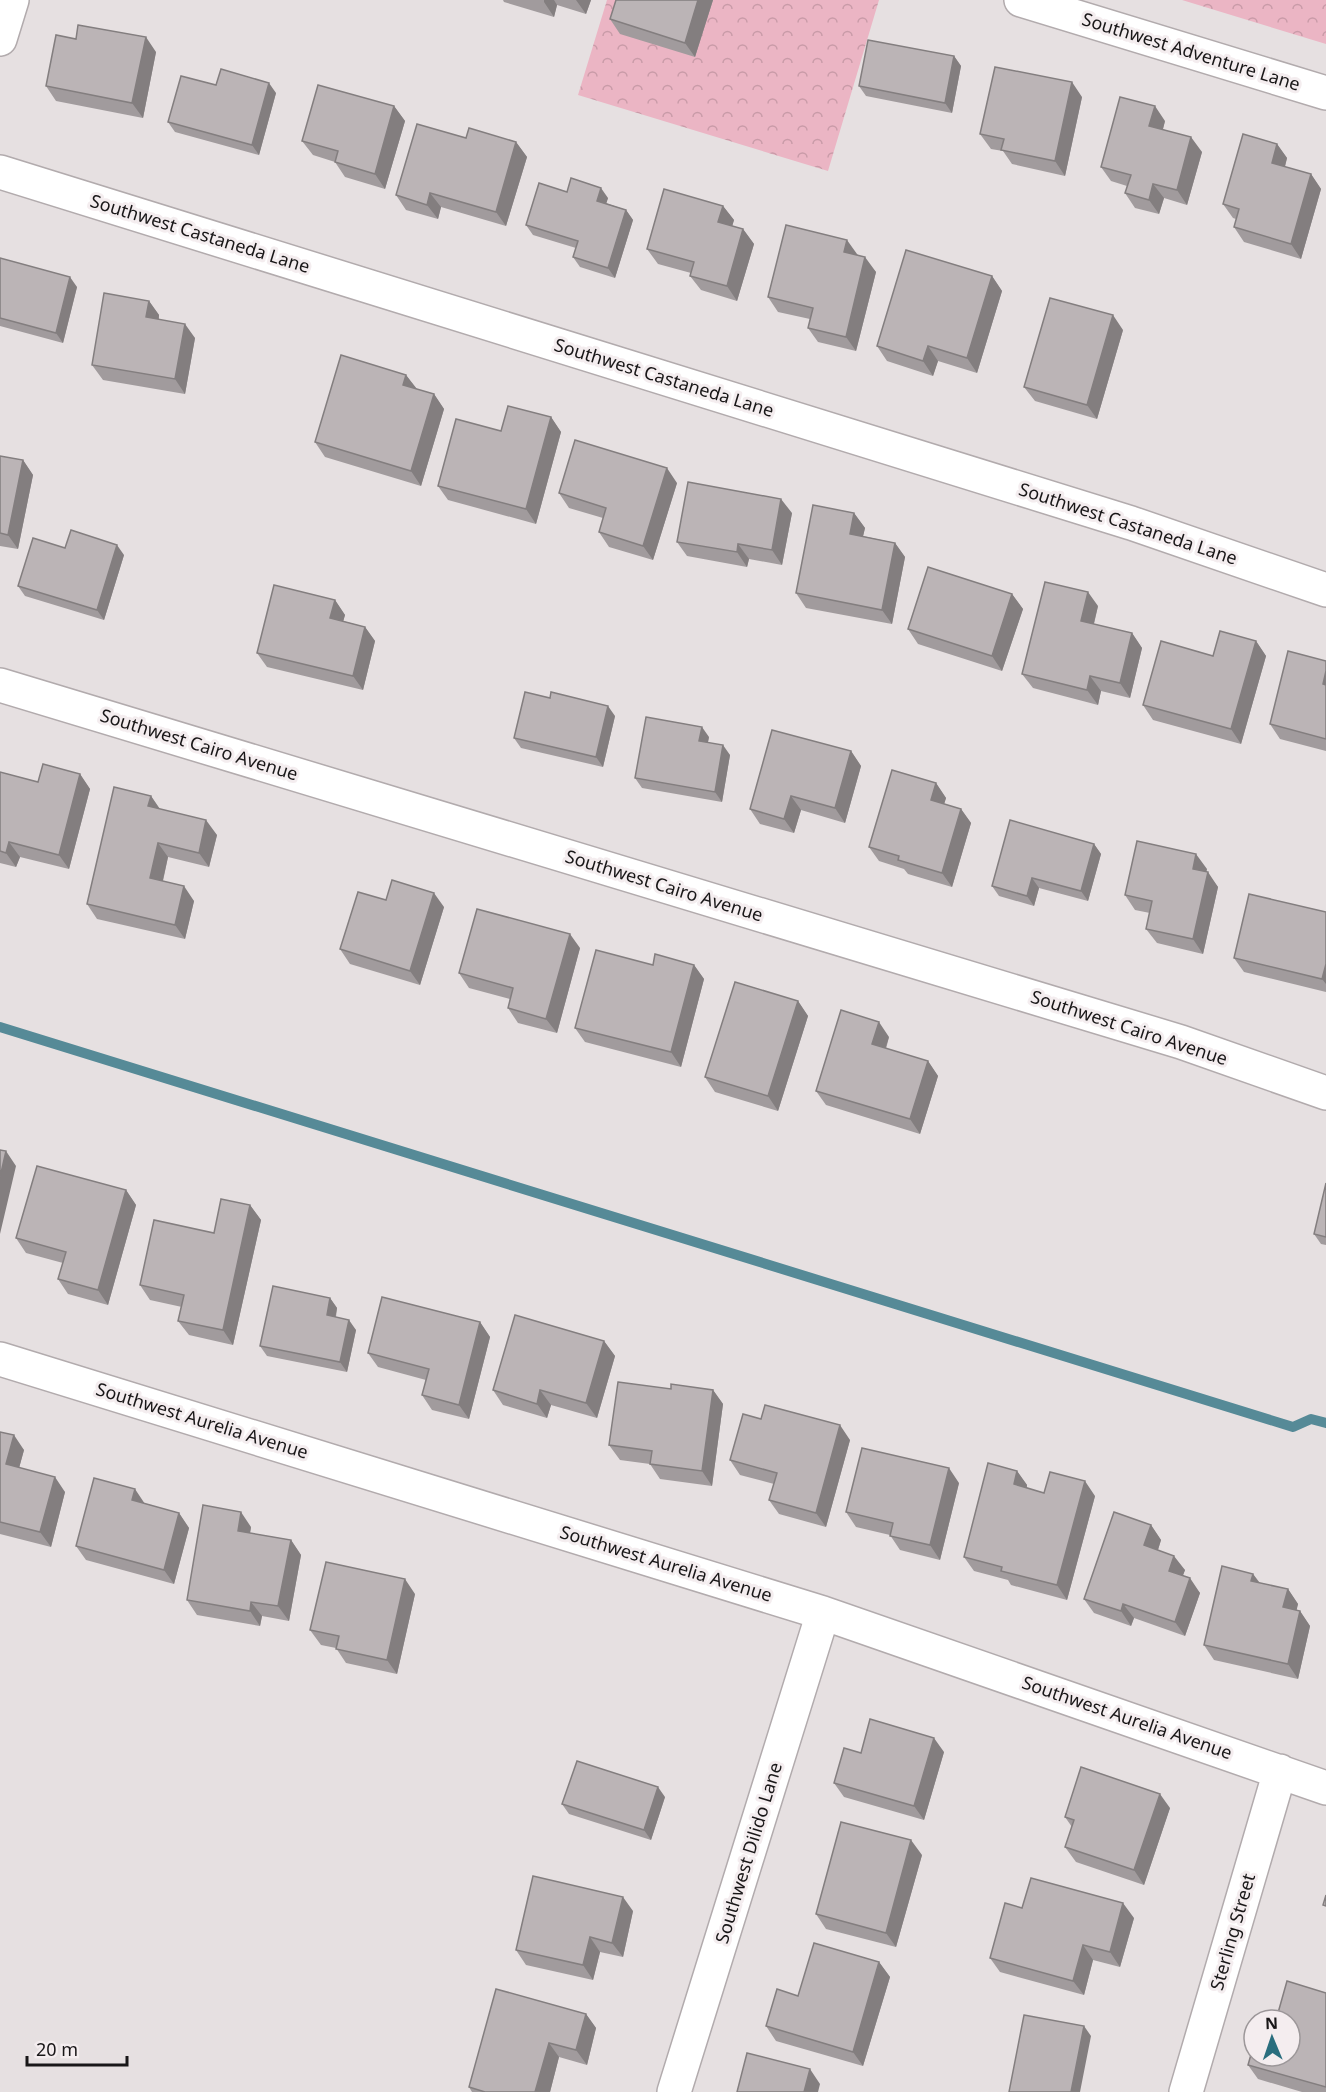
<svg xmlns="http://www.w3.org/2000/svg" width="1326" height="2092" font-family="'Noto Sans',sans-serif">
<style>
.forest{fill:url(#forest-crowns)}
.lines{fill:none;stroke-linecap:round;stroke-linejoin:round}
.stream{stroke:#568a97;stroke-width:10}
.minor-casing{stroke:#b2abad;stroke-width:36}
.minor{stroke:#fff;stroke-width:33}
.wall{fill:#a19b9d}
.shaded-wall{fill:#837e7f}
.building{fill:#bbb4b6;stroke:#837e7f;stroke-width:1.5}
.labels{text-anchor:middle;stroke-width:6;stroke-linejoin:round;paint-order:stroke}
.street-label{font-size:18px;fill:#191718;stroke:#f4edef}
</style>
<defs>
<pattern id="forest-crowns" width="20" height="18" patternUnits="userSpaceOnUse" patternTransform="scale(1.5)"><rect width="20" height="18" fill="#ebb5c4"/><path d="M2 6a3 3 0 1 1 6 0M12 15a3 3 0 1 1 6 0" fill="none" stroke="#c99ba8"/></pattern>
</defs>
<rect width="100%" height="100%" fill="#e6e0e1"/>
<path class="forest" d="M607 0H879L828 171 578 95Z
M1182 0H1326V44Z"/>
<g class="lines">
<path class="stream" d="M0 1027 1293 1427 1311 1419 1326 1423"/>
<g class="minor-casing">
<path id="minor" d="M1021 0 1326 93
M0 39 12 0
M0 172 1131 523 1326 590
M0 685 1181 1042 1326 1093
M0 1359 823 1613 1326 1788
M674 2092 823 1613
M1186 2092 1280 1771"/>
</g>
<use href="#minor" class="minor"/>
</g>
<path class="wall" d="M503 0H591L586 14 557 5 554 17 504 2Z
M616 0H713L695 57 620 34 610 19Z
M76 39 156 52 143 118 56 101 46 86Z
M954 56 961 66 952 113 866 96 859 86Z
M216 85 276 93 259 155 175 132 168 122Z
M1082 97 1065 176 1012 164 1003 151 991 149 980 134Z
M394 106 405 121 385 189 345 177 335 162 313 155 302 141Z
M1165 121 1163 129 1202 152 1187 205 1164 198 1159 214 1135 208 1125 193 1127 186 1111 181 1101 167Z
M466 138 516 142 527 157 506 226 441 207 438 219 406 210 396 195Z
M1277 144 1287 158 1285 167 1311 174 1321 189 1301 259 1244 242 1234 227 1236 219 1233 218 1223 204Z
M567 192 608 198 606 203 626 210 633 220 615 278 580 267 573 257 576 248 533 235 526 225Z
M723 206 734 220 732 226 743 229 754 244 737 301 701 290 690 276 691 273 658 264 647 249Z
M857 254 876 272 856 351 818 342 808 328 810 319 778 312 768 297Z
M0 258 77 287 63 343 0 326Z
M992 276 1002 291 977 373 938 361 933 376 887 361 877 346Z
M149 301 159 315V319L195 338 185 394 103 380 92 365Z
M1123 330 1097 419 1035 401 1024 387Z
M406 375 416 389 434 394 444 409 421 486 325 457 315 442Z
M551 417 561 432 536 524 448 500 438 486 501 431Z
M0 456 23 460 33 475 18 549 0 546Z
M677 483 653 560 609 547 599 532 603 518 569 508 559 493Z
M792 513 782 565 749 559 747 567 687 556 677 542Z
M854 513 865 528 863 536 895 543 905 557 892 624 806 608 796 593Z
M65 548 124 555 104 620 25 596 18 586Z
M1012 594 1023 609 1002 671 918 644 908 629Z
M335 600 345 615 343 621 365 627 375 641 363 690 267 667 257 653Z
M1098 606 1094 624 1132 633 1142 648 1130 698 1101 691 1098 705 1033 688 1022 674Z
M1256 641 1266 656 1241 744 1153 720 1143 705 1213 656Z
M1326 661V751L1280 739 1270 724Z
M550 698 615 716 603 767 521 748 514 738Z
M709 737 708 742 730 755 722 802 642 788 635 778Z
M851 751 861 766 845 823 801 810 794 833 760 824 750 809Z
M0 772 38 782 80 774 90 789 69 869 20 857 16 867 0 863Z
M936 783 946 798 944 804 961 809 971 823 952 887 908 874 904 869 879 861 869 847Z
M151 796 160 809 217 835 209 867 168 857 163 881 194 901 185 939 97 919 87 904Z
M1094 844 1101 854 1088 901 1039 888 1034 906 999 896 992 886Z
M1207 869 1206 872 1218 887 1203 954 1157 943 1146 929 1150 913 1135 910 1125 895Z
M386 900 444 907 420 985 350 964 340 949Z
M1326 912V992L1244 972 1234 958Z
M580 948 557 1033 518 1023 508 1008 510 999 469 988 459 973Z
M653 965H694L704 979 681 1067 585 1042 575 1028Z
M798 1001 808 1016 778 1111 715 1092 705 1077Z
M889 1037 886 1049 928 1061 938 1076 920 1134 826 1105 816 1091Z
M1326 1183V1245L1321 1244 1314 1234Z
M126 1190 136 1205 108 1305 68 1294 58 1279 63 1263 26 1253 16 1238Z
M250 1205 261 1220 233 1345 189 1335 178 1321 182 1307 150 1300 140 1285 214 1233Z
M330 1298 337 1308 336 1317 356 1330 347 1372 267 1356 260 1346Z
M480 1322 490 1337 469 1419 432 1410 422 1395 426 1380 378 1367 368 1353Z
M604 1341 615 1356 597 1418 551 1405 547 1418 503 1405 493 1390Z
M671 1389 713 1390 723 1404 712 1486 660 1479 650 1464 620 1460 609 1445Z
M761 1419 850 1440 826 1527 779 1514 769 1500 774 1484 740 1475 730 1460Z
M0 1432 24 1450 19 1468 65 1492 51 1547 0 1534Z
M1017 1471 1027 1485V1488L1044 1493 1095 1496 1067 1600 1011 1585 1008 1580 974 1571 964 1557Z
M959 1483 940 1560 900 1550 890 1535 856 1527 846 1512Z
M145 1504 179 1513 189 1528 174 1584 86 1560 76 1546Z
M1151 1525 1161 1540 1158 1550 1185 1570 1183 1575 1200 1593 1185 1636 1134 1618 1131 1626 1094 1613 1084 1599Z
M251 1527 250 1533 291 1540 301 1555 289 1621 262 1616 260 1626 197 1615 187 1600Z
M1253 1574 1260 1583 1288 1589 1298 1604 1296 1610 1300 1611 1310 1626 1298 1679 1214 1660 1204 1645Z
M415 1594 397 1674 346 1663 336 1648 321 1645 310 1630Z
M944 1752 924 1820 844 1797 834 1783 861 1753Z
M665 1797 651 1840 569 1814 562 1804Z
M1170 1808 1144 1885 1076 1862 1065 1847 1072 1827 1065 1817Z
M922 1855 896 1947 826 1929 816 1914Z
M633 1911 623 1957 600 1952 593 1980 526 1965 516 1950Z
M1134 1918 1120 1967 1093 1960 1084 1995 1000 1972 990 1958Z
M879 1962 890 1977 863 2066 776 2041 766 2026 798 1996Z
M1326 1993V2092H1302L1258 2079 1248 2065 1254 2056Z
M586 2014 596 2028 587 2065 559 2057 550 2092H472L469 2087Z"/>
<path class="shaded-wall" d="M544 0H554L557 5 554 17 544 2Z
M576 0H591L586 14Z
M698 0H713L695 57 685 43Z
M146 37 156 52 143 118 132 103Z
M954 56 961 66 952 113 945 103Z
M1072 82 1082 97 1065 176 1055 161Z
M269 83 276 93 259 155 252 145Z
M394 106 405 121 385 189 375 174Z
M1155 106 1165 121 1160 140 1149 126Z
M1191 137 1202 152 1187 205 1177 190Z
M516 142 527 157 506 226 496 212Z
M1277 144 1287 158 1282 177 1272 163Z
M1311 174 1321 189 1301 259 1291 244Z
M1153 184 1164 198 1159 214 1149 200Z
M601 188 608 198 604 211 597 201Z
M430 193 441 207 438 219 427 205Z
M723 206 734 220 729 237 718 222Z
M626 210 633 220 615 278 608 268Z
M743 229 754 244 737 301 727 286Z
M847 240 857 254 854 266 844 252Z
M865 257 876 272 856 351 846 337Z
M992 276 1002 291 977 373 967 358Z
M70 277 77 287 63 343 56 333Z
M149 301 159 315 157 332 146 317Z
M1113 315 1123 330 1097 419 1087 405Z
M185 324 195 338 185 394 175 379Z
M928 346 938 361 933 376 923 361Z
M406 375 417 389 403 385Z
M434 394 444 409 421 486 411 471Z
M551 417 561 432 536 524 526 509Z
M23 460 33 475 18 549 8 535Z
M667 468 677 483 653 560 643 546Z
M781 499 792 513 782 565 772 550Z
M854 513 865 528 860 549 850 534Z
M895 543 905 557 892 624 882 610Z
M738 544 749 559 747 567 737 552Z
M117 545 124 555 104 620 97 610Z
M1088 592 1098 606 1091 635 1081 621Z
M1012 594 1023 609 1002 671 992 656Z
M335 600 345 615 340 633 330 618Z
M365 627 375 641 363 690 353 676Z
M1132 633 1142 648 1130 698 1120 683Z
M1256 641 1266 656 1241 744 1231 729Z
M1326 671V689L1323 684Z
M1090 676 1101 691 1098 705 1087 690Z
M608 706 615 716 603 767 596 757Z
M702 727 709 737 706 751 699 741Z
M723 745 730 755 722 802 715 792Z
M851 751 861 766 845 823 835 808Z
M80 774 90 789 69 869 59 855Z
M936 783 946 798 941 814 931 800Z
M151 796 161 811 148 806Z
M791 796 801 810 794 833 784 819Z
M961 809 971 823 952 887 942 873Z
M206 820 217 835 209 867 199 853Z
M9 842 20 857 16 867 6 853Z
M158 843 168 857 160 893 150 878Z
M1094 844 1101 854 1088 901 1081 891Z
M1196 854 1207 869 1203 884 1193 869Z
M1208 872 1218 887 1203 954 1193 939Z
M1032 878 1039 888 1034 906 1027 896Z
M184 886 194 901 185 939 175 925Z
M434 893 444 907 420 985 410 971Z
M570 934 580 948 557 1033 546 1019Z
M1326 964V984L1322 979Z
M694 965 704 979 681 1067 671 1052Z
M798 1001 808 1016 778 1111 768 1096Z
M879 1022 889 1037 882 1059 872 1044Z
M928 1061 938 1076 920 1134 910 1119Z
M6 1151 16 1166 0 1234V1177Z
M126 1190 136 1205 108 1305 98 1290Z
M250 1205 261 1220 233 1345 223 1330Z
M330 1298 337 1308 334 1325 327 1315Z
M349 1320 356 1330 347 1372 340 1362Z
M480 1322 490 1337 469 1419 459 1405Z
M604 1341 615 1356 597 1418 586 1403Z
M540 1390 551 1405 547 1418 537 1404Z
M713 1390 723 1404 712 1486 702 1471Z
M840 1425 850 1440 826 1527 816 1513Z
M14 1435 24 1450 16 1479 6 1464Z
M949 1468 959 1483 940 1560 930 1545Z
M1017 1471 1027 1485 1024 1499 1014 1484Z
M55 1477 65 1492 51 1547 40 1532Z
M1085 1481 1095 1496 1067 1600 1057 1585Z
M135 1489 145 1504 132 1500Z
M241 1512 251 1527 248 1545 238 1531Z
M179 1513 189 1528 174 1584 164 1570Z
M1151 1525 1161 1540 1155 1559 1144 1545Z
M291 1540 301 1555 289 1621 278 1606Z
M1174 1556 1185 1570 1179 1586 1169 1571Z
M1253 1574 1263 1588 1251 1581Z
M1190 1578 1200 1593 1185 1636 1175 1622Z
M405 1579 415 1594 397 1674 387 1660Z
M1288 1589 1298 1604 1294 1622 1283 1607Z
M251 1602 262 1616 260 1626 250 1611Z
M1123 1604 1134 1618 1131 1626 1121 1611Z
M1300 1611 1310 1626 1298 1679 1288 1664Z
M934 1738 944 1752 924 1820 914 1806Z
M658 1787 665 1797 651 1840 644 1830Z
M1160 1794 1170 1808 1144 1885 1134 1870Z
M911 1840 922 1855 896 1947 886 1933Z
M623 1897 633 1911 623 1957 612 1943Z
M1123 1903 1134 1918 1120 1967 1110 1952Z
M590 1937 600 1952 593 1980 583 1965Z
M1083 1945 1093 1960 1084 1995 1073 1981Z
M879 1962 890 1977 863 2066 853 2052Z
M586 2014 596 2028 587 2065 576 2050Z
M1084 2026 1091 2036 1080 2092H1071Z
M549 2043 559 2057 550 2092H535Z
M810 2069 820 2084 818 2092H804Z"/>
<path class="building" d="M616 0H698L685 43 610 19Z
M78 25 146 37 132 103 46 86 56 35 76 39Z
M868 40 954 56 945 103 859 86Z
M995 67 1072 82 1055 161 1001 150 1004 139 980 134Z
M221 69 269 83 252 145 168 122 181 76 216 85Z
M318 85 394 106 375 174 335 162 338 151 302 141Z
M1120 97 1155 106 1149 126 1191 137 1177 190 1153 184 1149 200 1125 193 1131 175 1101 167Z
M417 124 466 138 469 128 516 142 496 212 430 193 427 205 396 195Z
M1243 134 1277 144 1272 163 1311 174 1291 244 1234 227 1239 209 1223 204Z
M571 178 601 188 597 201 626 210 608 268 573 257 578 241 526 225 539 183 567 192Z
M664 189 723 206 718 222 743 229 727 286 690 276 694 262 647 249Z
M786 225 847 240 844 252 865 257 846 337 808 328 813 308 768 297Z
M906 250 992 276 967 358 928 346 923 361 877 346Z
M0 258 70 277 56 333 0 318Z
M104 293 149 301 146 317 185 324 175 379 92 365Z
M1050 298 1113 315 1087 405 1024 387Z
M341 355 406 375 403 385 434 394 411 471 315 442Z
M508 406 551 417 526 509 438 486 456 419 501 431Z
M575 440 667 468 643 546 599 532 606 508 559 493Z
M0 456 23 460 8 535 0 533Z
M688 482 781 499 772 550 738 544 737 552 677 542Z
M813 505 854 513 850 534 895 543 882 610 796 593Z
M71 530 117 545 97 610 18 586 33 538 65 548Z
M928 567 1012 594 992 656 908 629Z
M1045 582 1088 592 1081 621 1132 633 1120 683 1090 676 1087 690 1022 674Z
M274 585 335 600 330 618 365 627 353 676 257 653Z
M1220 631 1256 641 1231 729 1143 705 1161 641 1213 656Z
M1288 651 1326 661V671L1323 684 1326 685V739L1270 724Z
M525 692 550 698 551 692 608 706 596 757 514 738Z
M646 717 702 727 699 741 723 745 715 792 635 778Z
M772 730 851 751 835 808 791 796 784 819 750 809Z
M43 764 80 774 59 855 9 842 6 853 0 851V772L38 782Z
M892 770 936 783 931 800 961 809 942 873 898 860 899 856 869 847Z
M114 787 151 796 148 806 206 820 199 853 158 843 150 878 184 886 175 925 87 904Z
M1010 820 1094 844 1081 891 1032 878 1027 896 992 886Z
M1137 841 1196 854 1193 869 1208 872 1193 939 1146 929 1152 901 1125 895Z
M392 880 434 893 410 971 340 949 358 892 386 900Z
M1249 894 1326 912V964L1322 979 1234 958Z
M477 909 570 934 546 1019 508 1008 513 988 459 973Z
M596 950 653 965 655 954 694 965 671 1052 575 1028Z
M735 982 798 1001 768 1096 705 1077Z
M841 1010 879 1022 872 1044 928 1061 910 1119 816 1091Z
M0 1150 6 1151 0 1177Z
M37 1166 126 1190 98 1290 58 1279 66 1252 16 1238Z
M1326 1183V1237L1314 1234Z
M221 1199 250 1205 223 1330 178 1321 184 1295 140 1285 154 1220 214 1233Z
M273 1286 330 1298 327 1315 349 1320 340 1362 260 1346Z
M382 1297 480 1322 459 1405 422 1395 429 1369 368 1353Z
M515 1315 604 1341 586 1403 540 1390 537 1404 493 1390Z
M618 1382 671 1389V1384L713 1390 702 1471 650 1464 652 1451 609 1445Z
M765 1405 840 1425 816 1513 769 1500 777 1473 730 1460 743 1414 761 1419Z
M0 1432 14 1435 6 1464 55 1477 40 1532 0 1522Z
M862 1448 949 1468 930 1545 890 1536 893 1523 846 1512Z
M988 1463 1017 1471 1014 1484 1044 1493 1050 1472 1085 1481 1057 1585 1001 1571 1002 1567 964 1557Z
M94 1478 135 1489 132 1500 179 1513 164 1570 76 1546Z
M203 1505 241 1512 238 1531 291 1540 278 1606 251 1602 250 1611 187 1600Z
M1114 1512 1151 1525 1144 1545 1174 1556 1169 1571 1190 1578 1175 1622 1123 1604 1121 1611 1084 1599Z
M326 1562 405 1579 387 1660 336 1649 339 1636 310 1630Z
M1222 1566 1253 1574 1251 1581 1288 1589 1283 1607 1300 1611 1288 1664 1204 1645Z
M870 1719 934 1738 914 1806 834 1783 844 1748 861 1753Z
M577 1761 658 1787 644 1830 562 1804Z
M1081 1767 1160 1794 1134 1870 1065 1847 1074 1820 1065 1817Z
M841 1822 911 1840 886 1933 816 1914Z
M533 1876 623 1897 612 1943 590 1937 583 1965 516 1950Z
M1031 1878 1123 1903 1110 1952 1083 1945 1073 1981 990 1958 1005 1903 1022 1908Z
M1326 1895V1906L1323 1905Z
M814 1943 879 1962 853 2052 766 2026 777 1989 798 1996Z
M1287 1981 1326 1993V2087L1248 2065 1254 2044V2056H1290V2020H1276Z
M496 1989 586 2014 576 2050 549 2043 535 2092H485L469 2087Z
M1024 2015 1084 2026 1071 2092H1009Z
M747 2053 810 2069 804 2092H737Z"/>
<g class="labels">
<g class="street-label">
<text transform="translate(1191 52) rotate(17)" y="6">Southwest Adventure Lane</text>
<text transform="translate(200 234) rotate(17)" y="6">Southwest Castaneda Lane</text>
<text transform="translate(664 378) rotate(17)" y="6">Southwest Castaneda Lane</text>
<text transform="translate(1128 524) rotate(18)" y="6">Southwest Castaneda Lane</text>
<text transform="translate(199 745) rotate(17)" y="6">Southwest Cairo Avenue</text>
<text transform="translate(664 886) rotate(17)" y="6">Southwest Cairo Avenue</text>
<text transform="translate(1129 1028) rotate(18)" y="6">Southwest Cairo Avenue</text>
<text transform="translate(202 1421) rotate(17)" y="6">Southwest Aurelia Avenue</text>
<text transform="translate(666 1564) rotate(17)" y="6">Southwest Aurelia Avenue</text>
<text transform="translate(1127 1718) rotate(19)" y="6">Southwest Aurelia Avenue</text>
<text transform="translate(749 1853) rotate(-73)" y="6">Southwest Dilido Lane</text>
<text transform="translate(1233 1932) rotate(-74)" y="6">Sterling Street</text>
</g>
</g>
<g transform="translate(1272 2038) rotate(358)"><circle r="28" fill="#f4edef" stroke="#9c9799" stroke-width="1.5"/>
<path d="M0-4.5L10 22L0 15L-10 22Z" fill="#2a6e7e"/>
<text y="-9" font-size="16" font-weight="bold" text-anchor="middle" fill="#191718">N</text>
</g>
<path d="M27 2056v9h100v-9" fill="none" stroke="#191718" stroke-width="3"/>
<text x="36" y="2056" font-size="18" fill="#191718" stroke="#f4edef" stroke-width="4.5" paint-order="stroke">20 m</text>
</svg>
